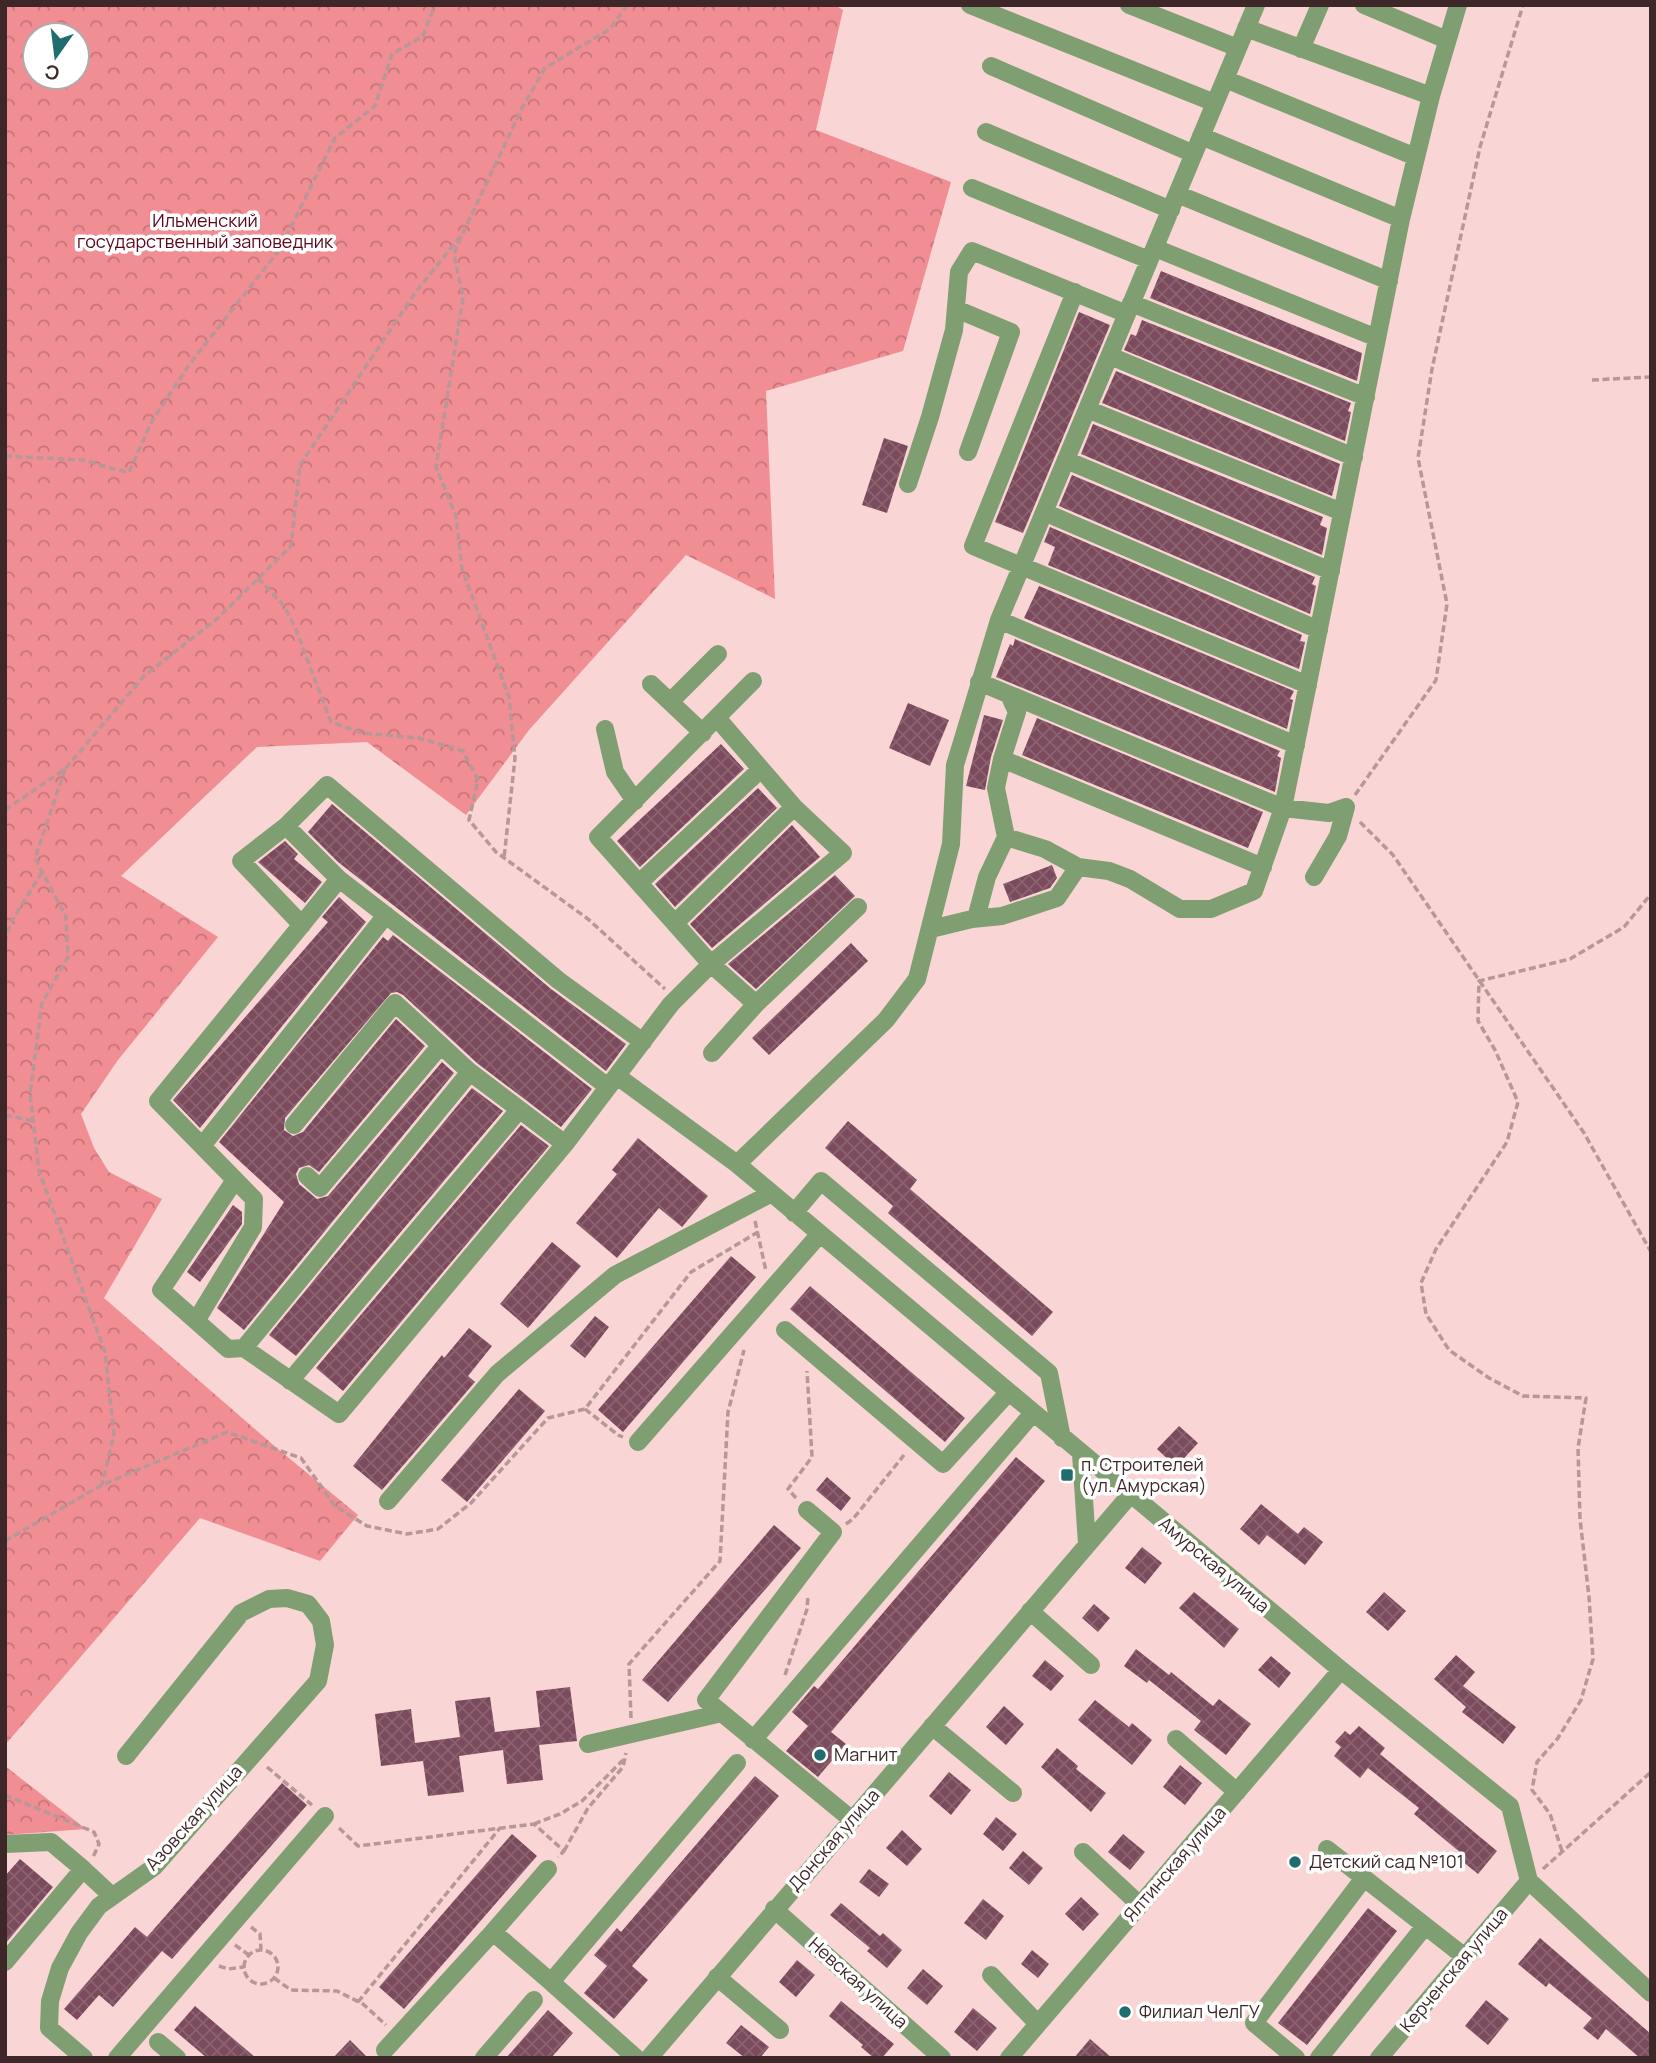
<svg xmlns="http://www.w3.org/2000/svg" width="1656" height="2063" font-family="Manrope,sans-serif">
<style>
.forest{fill:url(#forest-crowns);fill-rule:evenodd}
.building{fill:url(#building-cross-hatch)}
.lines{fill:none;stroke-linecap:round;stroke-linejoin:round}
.path{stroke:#b79798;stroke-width:3.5;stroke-dasharray:7 3.5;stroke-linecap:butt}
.minor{stroke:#7f9f72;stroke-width:18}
.poi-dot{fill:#206c6e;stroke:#fff;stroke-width:2.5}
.labels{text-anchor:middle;stroke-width:7;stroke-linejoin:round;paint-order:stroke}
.park-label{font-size:18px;fill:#5c061a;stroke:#fff}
.poi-label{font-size:18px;fill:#3e2728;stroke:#fff;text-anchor:start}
.street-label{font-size:18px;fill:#3e2728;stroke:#fff}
</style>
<defs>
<pattern id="forest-crowns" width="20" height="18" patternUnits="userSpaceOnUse" patternTransform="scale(1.75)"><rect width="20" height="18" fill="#f18e94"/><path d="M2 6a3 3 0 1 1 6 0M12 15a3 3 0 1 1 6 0" fill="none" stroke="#c57479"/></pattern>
<pattern id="building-cross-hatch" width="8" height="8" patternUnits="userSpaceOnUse" patternTransform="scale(1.75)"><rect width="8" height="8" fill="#7b4b5d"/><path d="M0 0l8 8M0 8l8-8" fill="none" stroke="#8a6270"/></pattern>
</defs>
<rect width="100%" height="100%" fill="#f9d5d5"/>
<path class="forest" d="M5 5H835L843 10 816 130 951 182 903 351 766 391 775 599 686 555 529 730 466 815 367 742 257 747 121 876 218 937 118 1060 81 1114 94 1148 109 1172 162 1199 104 1298 278 1449 358 1515 320 1561 200 1518 5 1745ZM35 35H77V77H35Z
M5 1766 86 1829 5 1835Z"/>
<path class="building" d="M1161 271 1362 353 1357 381 1150 298Z
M1079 312 1110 325 1023 533 995 522Z
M1142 320 1351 403 1348 411 1351 412 1345 441 1124 350 1131 334 1136 336Z
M1116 371 1340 464 1332 496 1102 403Z
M1093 424 1323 517 1320 525 1327 528 1322 555 1081 454Z
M884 438 908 446 887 513 862 505Z
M1072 475 1315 577 1312 584 1316 586 1310 614 1059 506Z
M1050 527 1302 635 1300 641 1305 642 1299 669 1048 565 1055 547 1044 542Z
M1039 586 1294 691 1290 699 1293 700 1287 729 1024 618Z
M1015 639 1280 751 1277 756 1281 758 1275 792 996 677 1010 644 1013 646Z
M908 703 949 720 930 766 889 748Z
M984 715 1003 720 991 757 985 790 966 786Z
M1037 718 1263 812 1248 848 1022 755Z
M721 744 744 769 640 867 617 841Z
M758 788 777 808 675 907 655 884Z
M332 804 551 989 626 1044 606 1071 338 862 308 832Z
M792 825 820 857 712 948 690 924Z
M285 841 298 854 294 859 322 882 305 903 258 862Z
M1052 865 1057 878 1050 888 1010 902 1003 884Z
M835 875 855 896 756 989 728 964Z
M339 897 366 922 200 1128 173 1100 328 922 322 917Z
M393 935 592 1089 561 1127 477 1063 403 995 397 992 391 993 285 1118 284 1130 293 1136 303 1132 396 1019 425 1046 319 1172 309 1165 299 1168 296 1174 299 1184 317 1199 328 1196 442 1062 454 1073 244 1330 217 1308 284 1202 219 1142 383 937 388 941Z
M851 943 868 961 769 1055 752 1038Z
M472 1088 503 1111 296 1356 269 1335Z
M848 1121 917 1180 910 1189 1053 1312 1032 1336 888 1213 893 1206 825 1148Z
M521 1125 549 1146 343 1391 316 1368Z
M638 1138 708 1196 682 1227 659 1208 617 1258 576 1223 617 1174 612 1170Z
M233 1205 242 1212V1224L200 1282 187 1272Z
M552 1242 581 1266 528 1328 500 1304Z
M731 1256 756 1277 623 1432 598 1410Z
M810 1286 965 1418 945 1442 790 1309Z
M595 1316 609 1327 585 1358 570 1346Z
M469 1328 492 1346 468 1376 475 1382 382 1490 353 1466 442 1355 444 1358Z
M519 1389 545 1411 467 1502 441 1480Z
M1179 1426 1198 1443 1176 1467 1157 1449Z
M1016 1457 1045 1481 831 1732 846 1744 818 1777 786 1751 808 1726 792 1712 814 1686 818 1689Z
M827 1477 851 1498 841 1511 816 1490Z
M1261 1504 1298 1534 1304 1527 1323 1542 1305 1565 1267 1535 1259 1545 1240 1529Z
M774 1525 801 1548 668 1702 642 1680Z
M1142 1547 1162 1563 1145 1584 1125 1568Z
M1194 1592 1239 1629 1224 1648 1179 1608Z
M1384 1592 1406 1611 1388 1631 1366 1612Z
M1094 1604 1110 1618 1098 1632 1082 1618Z
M1136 1649 1169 1675 1171 1672 1213 1706 1219 1699 1251 1724 1226 1755 1194 1730 1201 1721 1149 1680 1147 1683 1124 1666Z
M1456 1655 1475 1672 1463 1686 1516 1727 1503 1744 1462 1712 1466 1707 1434 1679Z
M1271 1656 1291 1673 1279 1688 1258 1670Z
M1045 1660 1064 1676 1051 1691 1032 1676Z
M570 1687 577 1741 539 1745 543 1780 507 1784 503 1750 459 1756 464 1792 428 1796 423 1761 381 1766 375 1714 411 1709 415 1743 460 1737 455 1701 490 1697 495 1732 540 1727 536 1691Z
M1095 1700 1129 1727 1132 1723 1152 1740 1132 1765 1078 1720Z
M1004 1706 1024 1724 1006 1745 986 1727Z
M1359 1726 1385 1748 1380 1754 1497 1851 1478 1874 1457 1857 1461 1853 1414 1814 1419 1808 1368 1768 1360 1778 1334 1756 1341 1747 1335 1742 1345 1731 1350 1735Z
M1057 1748 1078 1766 1076 1769 1106 1793 1091 1812 1041 1767Z
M1180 1765 1202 1783 1185 1805 1163 1787Z
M949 1772 971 1790 951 1815 929 1796Z
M755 1776 779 1796 632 1966 648 1980 614 2019 584 1993 607 1966 594 1955 617 1928 621 1932Z
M282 1783 307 1805 172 1959 162 1951 113 2007 99 1995 77 2020 64 2009 135 1927 147 1937Z
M996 1817 1017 1834 1003 1851 983 1834Z
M902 1830 922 1849 907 1866 886 1848Z
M512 1834 537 1856 404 2009 379 1987Z
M1123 1834 1145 1852 1130 1870 1108 1852Z
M1023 1851 1043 1868 1029 1885 1009 1868Z
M20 1859 53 1887 5 1944V1876Z
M869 1869 889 1884 879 1897 859 1882Z
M1081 1897 1099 1914 1083 1931 1065 1914Z
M983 1899 1004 1916 986 1940 964 1923Z
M841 1903 880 1936 883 1933 902 1950 887 1968 867 1951 870 1948 830 1915Z
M1368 1908 1397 1931 1307 2045 1278 2023Z
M1540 1938 1651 2034V2058H1640L1606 2029 1598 2040 1583 2028 1592 2018 1549 1983 1546 1987 1518 1964Z
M1032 1950 1049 1964 1038 1978 1021 1964Z
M797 1960 815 1975 796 1997 779 1982Z
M923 1969 943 1986 927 2005 907 1988Z
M1486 2000 1509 2019 1488 2045 1465 2026Z
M841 2001 894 2044 882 2058H874L861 2047 863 2045 829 2016Z
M195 2006 256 2058H207L174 2030Z
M973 2008 997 2028 977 2051 954 2032Z
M548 2010 573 2033 551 2058H506Z
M741 2025 769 2047 760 2058H745L726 2043Z
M1090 2039 1112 2058H1074Z
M350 2040 368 2058H333Z"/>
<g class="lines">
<path class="path" d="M461 237 454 254 463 298 436 467 456 516 462 569 509 697 515 758 504 858
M1592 380 1651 377
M5 456 82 460C98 463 112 470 129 472L152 421 189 365 280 249 335 138 375 106 392 54 423 36 435 5
M258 578 284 606 295 627 331 722 362 733 419 738 463 751 478 780 469 820 496 852 588 919 665 989
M65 769 35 858 66 917 68 957 42 1003 30 1094 39 1171 105 1352 114 1434 102 1485
M1355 795 1436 680 1447 604 1418 458 1432 369 1480 147 1523 5
M5 810 65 769 144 676 218 618 291 546 300 465 415 293 463 233 522 108 545 68 610 29 627 5
M1360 822 1393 855 1584 1133 1651 1252
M5 943 10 924 42 872
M5 1115 34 1121
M755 1221 766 1271
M585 1409 618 1435 623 1437
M796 1498 788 1489 812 1457 807 1371
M846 1524 853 1519 904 1455
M5 1541 102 1485 227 1432 301 1458 335 1506 367 1526 407 1534 438 1529 471 1503 548 1418 585 1409 691 1272 758 1232
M785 1675 807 1609 808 1596
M631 1718 629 1664 720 1561 728 1412 744 1350
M267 1767 312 1805
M5 1795 94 1832 99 1844 93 1857
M534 1824 560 1814 582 1801 623 1760
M339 1828 358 1846 534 1824 564 1851 558 1857
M564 1851 588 1808 623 1767 626 1753
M1562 1851 1550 1814 1532 1790 1537 1762 1558 1738 1581 1700 1593 1659 1589 1597 1580 1519 1578 1448 1586 1398 1523 1396 1489 1378 1449 1350 1426 1314 1421 1283 1436 1249 1507 1142 1518 1102 1495 1050 1478 1021 1479 981 1570 959 1624 927 1651 894
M1543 1869 1651 1772
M251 1927 260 1934 261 1949
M235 1945 249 1955
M244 1967a17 17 0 1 1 34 0a17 17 0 1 1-34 0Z
M219 1966 228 1969 244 1967
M274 1978 291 1990 337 1991 363 2004 386 2025
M358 2002 500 1828"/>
<path class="minor" d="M970 5 1215 103
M1129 5 1238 48
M1364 5 1447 40
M1246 28 1431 96
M1301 49 1320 5
M991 66 1194 154
M1225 79 1416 157
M986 132 1171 210
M1201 136 1401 219
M972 188 1149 260
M1177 194 1389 281
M1155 248 1377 338
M1075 292 973 546 1308 685
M1131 303 1366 397
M956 309 1011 332 968 452
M1110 356 1354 457
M1087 409 1342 512
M1066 460 1331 571
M908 484 930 417 954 330 959 272 972 251 1127 314
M1044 512 1319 630
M999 620 1296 745
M753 681 598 837 711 964 756 1004
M979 682 1283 808 1329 813 1346 807
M651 684 703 733
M670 702 718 654
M605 729 615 772 635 801
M1002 759 1263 867
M286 826 339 879 608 1087
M1006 837 1045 849 1078 867 1109 871 1130 879 1180 909H1211L1254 891 1283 808 1401 219 1431 96 1458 5
M1314 877 1338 836 1346 807
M639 883 760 770
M976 918 987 877 1006 837 996 788 1002 759 1017 712 1009 695
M675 923 794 807
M302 925 241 861 286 826 327 785 558 980 643 1042
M931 929 972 919 1002 916 1057 898 1078 867
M712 1053 756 1004 858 907
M617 1076 737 1164 1341 1670 1510 1806 1529 1881 1651 1993
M294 1125 395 1003 470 1072 565 1144
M202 1146 386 915
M737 1164 886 1020 917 979 951 844 955 765 999 620 1256 5
M307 1176 320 1188 441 1045
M235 1180 161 1290 228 1349 244 1348 470 1072
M794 1213 821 1181 1049 1373 1062 1438
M196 1321 253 1227 254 1199 158 1101 339 879
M785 1330 943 1464 1008 1393
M244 1348 339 1414 565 1144 671 1004 711 964 843 853 794 807 717 718
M290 1381 519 1110
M638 1442 819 1235
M1081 1454 1087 1544
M388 1501 497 1374 615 1275 770 1194
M807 1510 833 1532 706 1700 851 1819
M1030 1611 1091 1665
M932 1726 1013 1793
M1176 1739 1237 1792
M753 1740 1033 1413
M588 1744 722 1713
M5 1844 51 1842 83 1869
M1327 1849 1465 1957
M1083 1852 1140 1905
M774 1909 942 2058
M493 1932 548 1869
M5 1962 83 1869 112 1896
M991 1975 1038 2024
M717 1977 780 2030
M158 2042 177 2058
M385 2050 493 1932 551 1982
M84 2058 49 2028 50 2001 60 1968 79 1933 99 1906 154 1867 318 1681 325 1645 321 1621 308 1604 287 1598 269 1599 241 1613 126 1756
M117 2058 325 1816
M484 2058 534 2000
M636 2058 551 1982 737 1763
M649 2058 1130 1495
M1009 2058 1341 1670
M1296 2058 1254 2023 1364 1878
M1319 2058 1425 1926
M1379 2058 1529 1881"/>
</g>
<g class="poi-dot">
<rect x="1060" y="1468" width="14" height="14" rx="3.5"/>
<circle cx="820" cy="1755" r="7"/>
<circle cx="1295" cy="1862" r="7"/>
<circle cx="1125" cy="2012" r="7"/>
</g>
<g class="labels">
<g class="park-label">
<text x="205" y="227">Ильменский<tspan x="205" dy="21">государственный заповедник</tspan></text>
</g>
<g class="poi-label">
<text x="1081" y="1471">п. Строителей<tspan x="1081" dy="21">(ул. Амурская)</tspan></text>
<text x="834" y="1761">Магнит</text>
<text x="1309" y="1868">Детский сад №101</text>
<text x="1139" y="2018">Филиал ЧелГУ</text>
</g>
<g class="street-label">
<text transform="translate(1214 1565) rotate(40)" y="6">Амурская улица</text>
<text transform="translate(194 1818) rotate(-48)" y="6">Азовская улица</text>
<text transform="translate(834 1840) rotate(-49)" y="6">Донская улица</text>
<text transform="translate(1175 1864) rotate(-49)" y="6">Ялтинская улица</text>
<text transform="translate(1454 1970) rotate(-50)" y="6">Керченская улица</text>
<text transform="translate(858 1983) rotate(42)" y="6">Невская улица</text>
</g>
</g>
<rect width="1656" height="2063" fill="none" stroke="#3e2728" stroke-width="14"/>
<g transform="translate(56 56) rotate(194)"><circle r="33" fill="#ffffff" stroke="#b2a9a9" stroke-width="2"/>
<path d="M0-5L12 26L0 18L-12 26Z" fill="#206c6e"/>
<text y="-10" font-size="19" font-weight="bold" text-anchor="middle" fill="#3e2728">С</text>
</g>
</svg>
